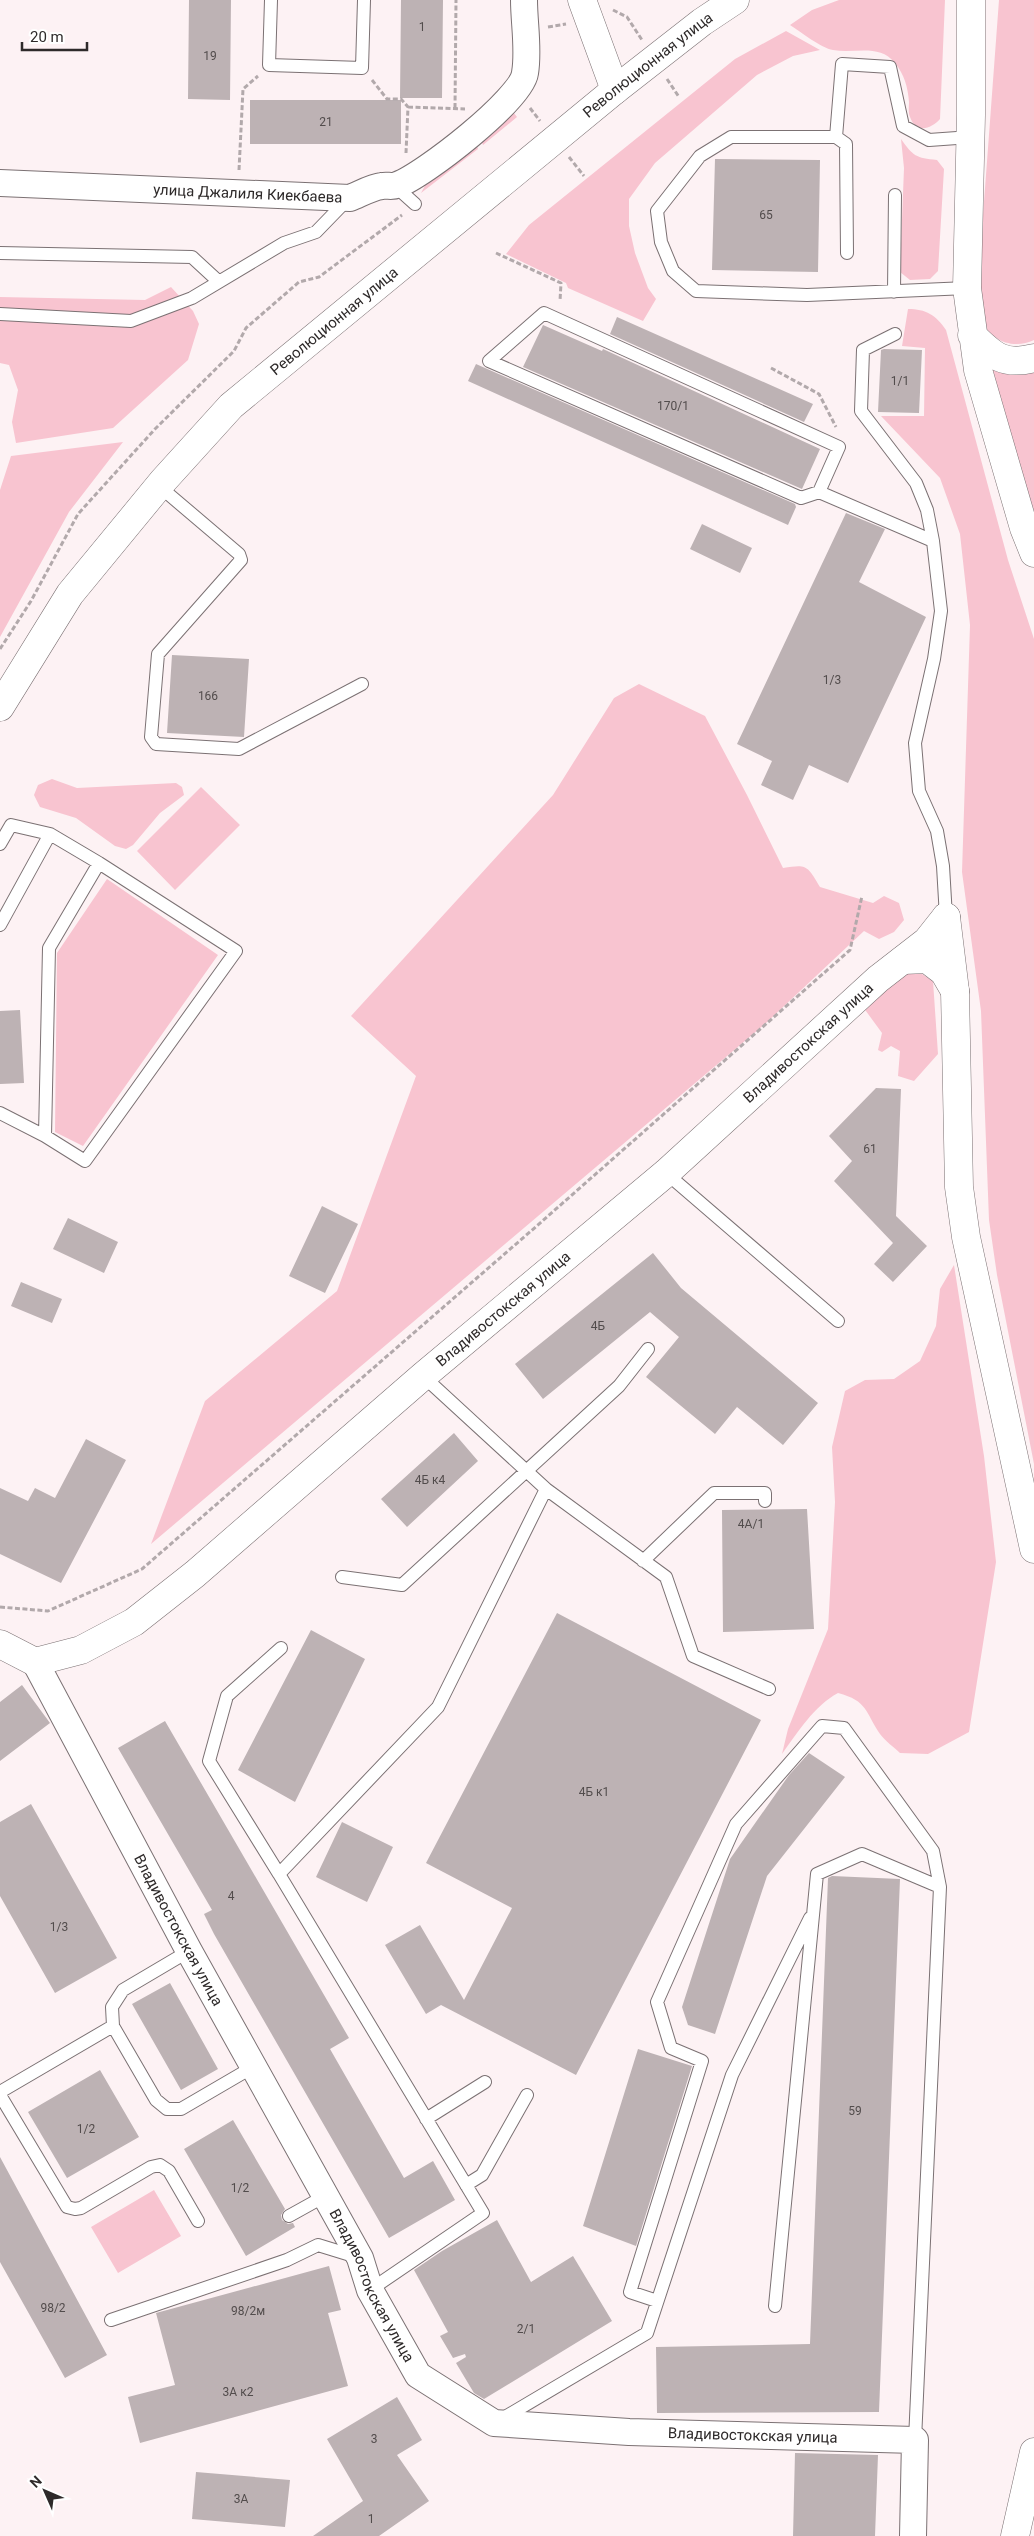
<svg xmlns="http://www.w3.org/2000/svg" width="1034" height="2536" font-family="Roboto,sans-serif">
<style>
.green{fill:#f8c4d0}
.building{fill:#bdb2b4}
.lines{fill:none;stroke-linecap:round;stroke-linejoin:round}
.service-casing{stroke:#7b7173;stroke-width:14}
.minor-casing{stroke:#7b7173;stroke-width:28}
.tertiary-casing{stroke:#7b7173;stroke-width:29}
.secondary-casing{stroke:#7b7173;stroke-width:29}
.primary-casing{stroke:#7b7173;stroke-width:29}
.path{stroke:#b2a9ab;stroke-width:3;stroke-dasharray:5 2.5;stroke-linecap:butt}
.service{stroke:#fff;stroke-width:12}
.minor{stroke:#fff;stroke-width:26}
.tertiary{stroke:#fff;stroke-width:28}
.secondary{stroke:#fff;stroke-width:28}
.primary{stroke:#fff;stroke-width:28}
.labels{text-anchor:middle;stroke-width:4;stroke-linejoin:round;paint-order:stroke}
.number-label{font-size:12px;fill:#524c4c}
.street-label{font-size:15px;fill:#2e2a2a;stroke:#fff}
</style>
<rect width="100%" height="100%" fill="#fdf2f4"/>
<path class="green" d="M839 0H945L940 119C931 129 916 134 910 117 908 113 909 106 909 102 908 87 904 74 895 63 879 43 855 54 833 50 821 48 801 32 790 25L812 10Z
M999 0H1034V340C1014 350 989 341 981 319 979 312 978 303 977 296Z
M786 31 820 50 793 56 757 75 655 163 629 199V226L635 253 648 288 656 299 643 321 568 288 566 283 506 254 529 225 735 59Z
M510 108 517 117 483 145 479 135Z
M901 139C913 156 916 158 937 160L944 169 938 271 930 279 910 280 900 272 904 168Z
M475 140 478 149 421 193 428 180Z
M171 287 193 311 199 324 188 360 113 428 16 443 12 422 18 390 9 365 0 363V297L145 300Z
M908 309C926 309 936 315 946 330L1008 560 1034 639V1464L997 1275 989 1220 981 1011 962 872 970 625 960 534 940 478 881 416H924L925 348 902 346Z
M985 362 1034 370V512Z
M123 442 69 512 0 637V490L11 456Z
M639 684 705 716 747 795 783 868C807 864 807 865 820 887L873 903 884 896 899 903 904 920 894 932 879 939 864 931 766 1023 151 1544 205 1401 337 1291 416 1076 351 1016 553 795 614 698Z
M52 779 77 788 176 783 182 787 184 795 160 813 133 845 126 849 115 846 76 818 40 807 34 795 38 785Z
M201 787 240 825 175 890 137 851Z
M107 879 218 955 83 1146 55 1132 57 953Z
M903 974H922L933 981 938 1054 914 1081 898 1076 900 1051 891 1046 882 1052 878 1050 882 1033 863 1007Z
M954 1265 984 1456 996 1562 969 1732 928 1754 900 1753C894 1747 885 1741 880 1734 865 1712 868 1701 838 1693 814 1706 798 1732 782 1754L788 1729 828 1629 835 1502 832 1447 845 1391 865 1380 894 1379 920 1361 936 1326 940 1289Z
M154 2190 181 2236 118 2273 91 2227Z"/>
<path class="building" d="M189 0H231L230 100 188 99Z
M401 0H443L442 98H400Z
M250 100H401V144H250Z
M715 159 820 160 818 272 712 270Z
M617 317 813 404 804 422 610 334Z
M543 325 602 351 603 349 820 449 802 489 523 367Z
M884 349 922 350 919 413 878 412 881 350Z
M476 364 795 504 796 507 788 525 468 381Z
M846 513 885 529 859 582 926 617 848 783 809 765 793 800 761 785 772 761 737 744Z
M702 524 752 548 740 573 690 549Z
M172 655 249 659 244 737 167 733Z
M20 1010 24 1083 0 1084V1011Z
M876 1088 901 1089 896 1216 927 1246 893 1282 874 1264 893 1243 834 1181 852 1161 829 1136Z
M322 1206 358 1224 325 1293 289 1276Z
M68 1218 118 1242 104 1273 53 1249Z
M653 1253 681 1288 818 1403 783 1445 737 1407 715 1434 646 1377 679 1337 650 1312 543 1399 515 1364Z
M21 1282 62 1299 52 1323 11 1306Z
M454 1433 478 1461 407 1527 381 1499Z
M86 1439 126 1460 61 1583 0 1554V1488L28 1501 35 1488 55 1498Z
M807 1509 814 1629 723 1632 722 1510Z
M557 1613 761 1720 576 2075 441 2005 426 2014 385 1945 420 1925 464 2000 512 1908 426 1863Z
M311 1630 365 1659 295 1802 238 1770Z
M22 1685 50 1723 0 1761V1702Z
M165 1721 349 2038 330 2049 404 2178 433 2161 455 2200 389 2238 214 1934 204 1914 212 1910 118 1748Z
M809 1753 845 1777 767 1876 715 2034 688 2025 682 2007 730 1859 789 1775Z
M31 1804 117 1958 55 1993 0 1896V1822Z
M342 1822 393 1847 367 1902 316 1877Z
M832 1876 900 1879 879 2412 657 2413 656 2347 810 2344 828 1878Z
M170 1983 218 2069 181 2090 132 2004Z
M638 2049 692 2066 636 2246 583 2226Z
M100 2070 139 2137 67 2178 28 2112Z
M233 2120 285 2209 281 2215 282 2220 288 2224 293 2223 295 2227 246 2256 184 2149Z
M0 2157 107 2355 65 2378 0 2262Z
M497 2220 531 2282 573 2256 612 2321 484 2399 474 2393 456 2363 466 2357 465 2354 453 2358 440 2336 448 2332 414 2270 442 2251Z
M329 2266 341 2310 328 2313 348 2386 140 2443 128 2397 175 2385 156 2313Z
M397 2397 422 2440 397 2455 429 2501 379 2536H313L363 2501 327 2439Z
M795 2453 878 2455 875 2536H793Z
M196 2472 290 2480 285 2527 192 2519Z"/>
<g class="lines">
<g class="service-casing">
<path id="service" d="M271 0 269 65 362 68 364 0
M836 137 846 144 847 253
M395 186 415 204
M0 253 192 257 218 281
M967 288 807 295 696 291 673 271 661 242 657 211 700 156 731 137H836L842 64 890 67 903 126 929 140 971 137
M894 292 895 195
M0 314 131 321 192 298 284 243 316 232 348 199
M895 334 863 350 861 411 916 483 927 510 933 541 941 611 934 659 915 743 919 791 937 831 943 866 946 917
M159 486 239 554 241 560 158 654 151 737 156 744 239 749 362 684
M819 492 839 447 544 313 489 361 801 498 819 492 933 541
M0 844 11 825 50 834 99 863 236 951 85 1161 45 1136 49 948 99 863
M0 925 50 834
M0 1113 45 1136
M666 1173 838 1321
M423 1376 546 1489 666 1577 693 1656 769 1689
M643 1561 714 1493H765V1501
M342 1577 402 1585 619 1386 648 1349
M279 1874 209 1761 227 1696 281 1648
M113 2026 112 2007 123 1990 189 1951
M0 2092 113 2026 156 2100 167 2109H181L253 2067
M0 2095 67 2207 75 2209 81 2208 151 2167 160 2165 169 2171 198 2221
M426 2119 485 2082
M466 2185 482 2175 527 2095
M289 2216 325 2196
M370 2290 483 2213 279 1874 438 1707 546 1489
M657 2301 630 2292 702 2061 671 2048 657 2002 736 1824 822 1726 844 1728 933 1851 940 1887
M775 2306 817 1874 862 1854 940 1887 915 2440
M111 2320 287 2260 318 2245 357 2257
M500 2420 647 2333 732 2075 810 1918"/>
</g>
<g class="minor-casing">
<g id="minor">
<path id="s1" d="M0 183 350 198C360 194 372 187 382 186 387 185 392 187 397 185 423 176 522 99 525 73 529 50 524 23 524 0"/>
<path id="s2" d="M35 1662 189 1951 360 2258 370 2290 418 2375 494 2423 629 2432 915 2440 913 2536"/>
</g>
</g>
<g class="tertiary-casing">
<g id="tertiary">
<path d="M582 0 615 90"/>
<path d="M903 960 927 959 944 972 955 991"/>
<path id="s3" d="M0 1644 35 1662 81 1650 134 1622 195 1574 423 1376 666 1173 878 979 927 941 946 917"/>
</g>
</g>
<g class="secondary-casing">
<g id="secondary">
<path id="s4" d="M0 707 70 594 163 481 231 406 615 90 702 22 735 0"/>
</g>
</g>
<g class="primary-casing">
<path id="primary" d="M971 0V115L967 288 978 370 1024 528 1034 553
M972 335C993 356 1004 366 1034 358
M946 917 955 991 959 1187 966 1237 1034 1549
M1015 2536 1034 2452"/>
</g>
<path class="path" d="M613 10 627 17 642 40
M548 27 566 24
M667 79 679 97
M372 80 387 99H401L408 107 406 153
M408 107 465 109
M455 108 456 0
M530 108 540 121
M569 157 584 176
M239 170 243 89 258 76
M496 253 561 283 560 301
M771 368 819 394 836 427
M0 649 31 601 78 514 155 429 234 351 246 328 299 282 319 277 402 215
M0 1607 48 1611 142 1569 531 1231 850 950 862 896"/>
<use href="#service" class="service"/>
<use href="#minor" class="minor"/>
<use href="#tertiary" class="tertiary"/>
<use href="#secondary" class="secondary"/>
<use href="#primary" class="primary"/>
</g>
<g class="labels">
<g class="number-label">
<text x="422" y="31">1</text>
<text x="210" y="60">19</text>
<text x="326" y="126">21</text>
<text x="766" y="219">65</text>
<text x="900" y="385">1/1</text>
<text x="673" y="410">170/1</text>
<text x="832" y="684">1/3</text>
<text x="208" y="700">166</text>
<text x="870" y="1153">61</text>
<text x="598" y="1330">4Б</text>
<text x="430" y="1484">4Б к4</text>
<text x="751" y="1528">4А/1</text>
<text x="594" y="1796">4Б к1</text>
<text x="231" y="1900">4</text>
<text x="59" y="1931">1/3</text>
<text x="855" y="2115">59</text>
<text x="86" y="2133">1/2</text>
<text x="240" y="2192">1/2</text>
<text x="53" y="2312">98/2</text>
<text x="248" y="2315">98/2м</text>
<text x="526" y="2333">2/1</text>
<text x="238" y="2396">3А к2</text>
<text x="374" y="2443">3</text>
<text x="241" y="2503">3А</text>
<text x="371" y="2523">1</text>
</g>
<g class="street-label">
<text dy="5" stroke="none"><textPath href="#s4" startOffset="919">Революционная улица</textPath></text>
<text dy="5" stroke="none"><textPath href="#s1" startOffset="248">улица Джалиля Киекбаева</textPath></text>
<text dy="5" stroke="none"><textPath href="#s4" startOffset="514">Революционная улица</textPath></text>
<text dy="5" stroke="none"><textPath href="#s3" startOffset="1036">Владивостокская улица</textPath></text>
<text dy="5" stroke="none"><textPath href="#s3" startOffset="631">Владивостокская улица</textPath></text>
<text dy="5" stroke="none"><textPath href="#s2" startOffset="304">Владивостокская улица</textPath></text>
<text dy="5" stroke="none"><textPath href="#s2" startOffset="709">Владивостокская улица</textPath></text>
<text dy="5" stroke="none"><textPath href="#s2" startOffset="1159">Владивостокская улица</textPath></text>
</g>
</g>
<g transform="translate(45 2491) rotate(315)" stroke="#ffffff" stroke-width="4" paint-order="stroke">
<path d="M0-4L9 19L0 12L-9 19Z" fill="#2e2a2a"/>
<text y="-8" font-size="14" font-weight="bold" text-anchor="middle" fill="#2e2a2a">N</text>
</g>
<path d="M22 42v8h65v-8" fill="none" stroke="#2e2a2a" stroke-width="2.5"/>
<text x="30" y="42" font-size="15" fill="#2e2a2a" stroke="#ffffff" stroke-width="4" paint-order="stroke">20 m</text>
</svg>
